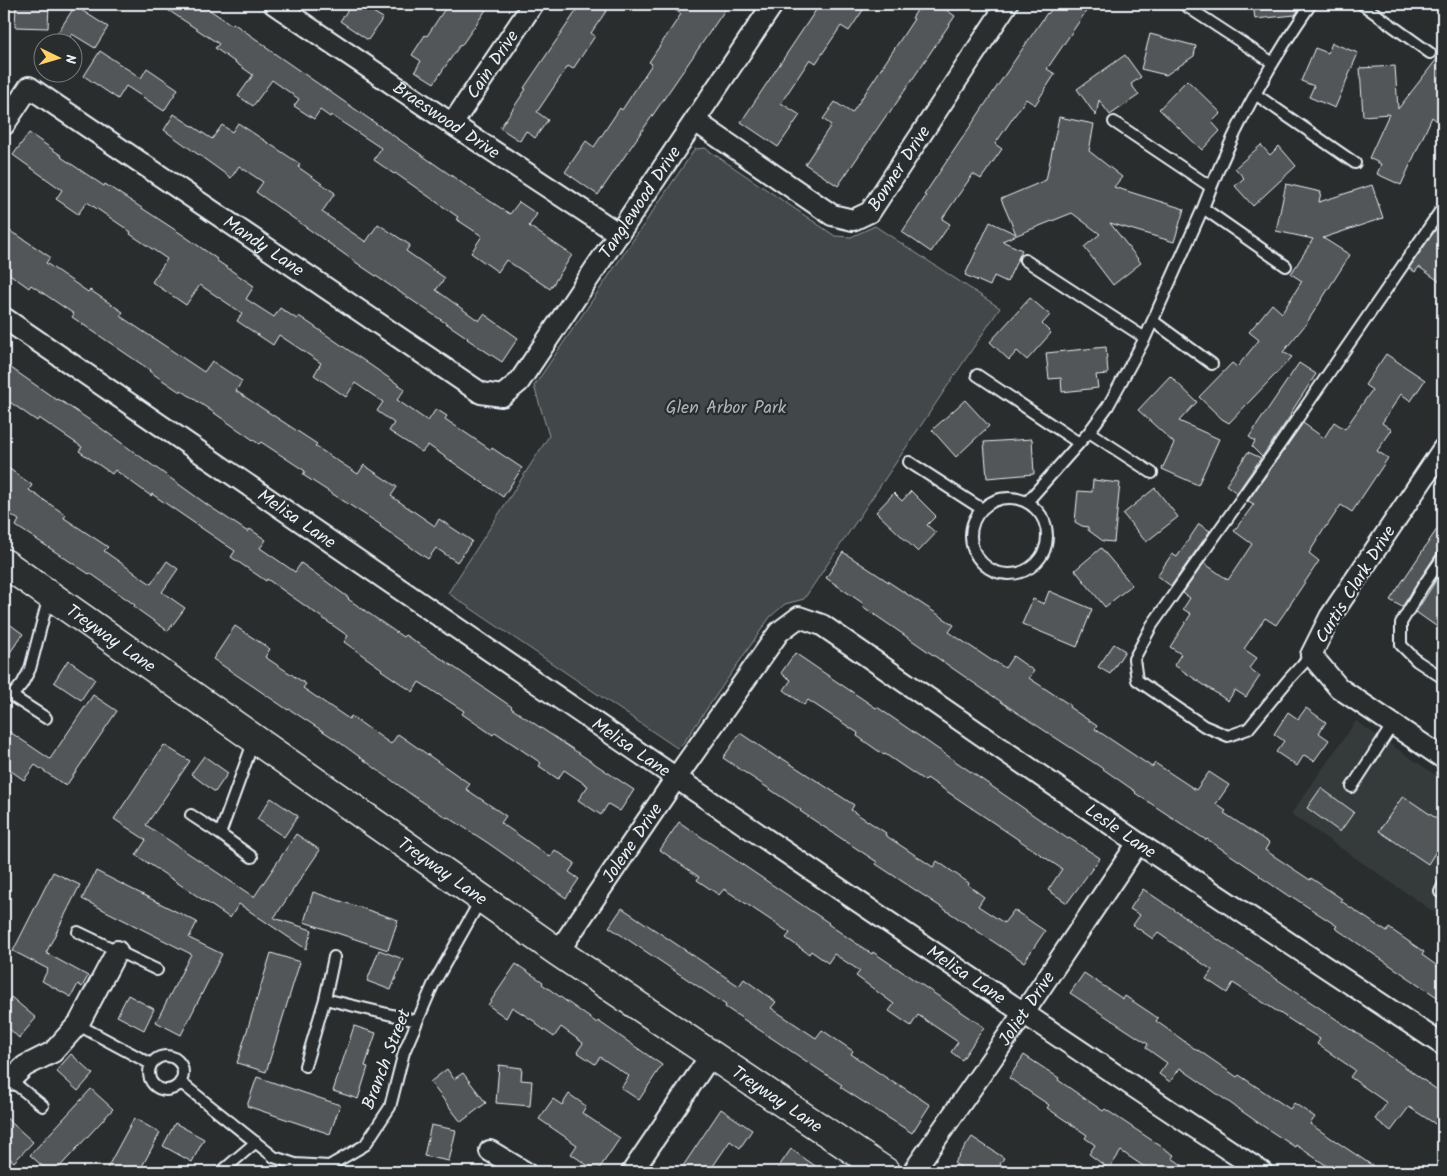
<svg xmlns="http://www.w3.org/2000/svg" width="1447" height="1176" font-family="Kalam,sans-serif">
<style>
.built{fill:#363a3b}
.green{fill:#424648;stroke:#959ca0}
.building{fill:#535759;stroke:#e8f1f8}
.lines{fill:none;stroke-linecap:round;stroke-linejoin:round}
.lane-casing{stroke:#e8f1f8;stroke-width:14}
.street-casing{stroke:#e8f1f8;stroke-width:24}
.secondary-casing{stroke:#e8f1f8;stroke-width:31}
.lane{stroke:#2a2d2e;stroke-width:10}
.street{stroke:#2a2d2e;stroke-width:20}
.secondary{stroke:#2a2d2e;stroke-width:28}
.labels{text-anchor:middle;stroke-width:4.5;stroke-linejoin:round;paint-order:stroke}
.street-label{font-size:18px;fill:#e8f1f8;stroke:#2a2d2e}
.park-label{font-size:18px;fill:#aeb5ba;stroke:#2a2d2e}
</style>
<rect width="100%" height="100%" fill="#2a2d2e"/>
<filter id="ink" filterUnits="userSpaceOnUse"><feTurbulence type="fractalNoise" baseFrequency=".02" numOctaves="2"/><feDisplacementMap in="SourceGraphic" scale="10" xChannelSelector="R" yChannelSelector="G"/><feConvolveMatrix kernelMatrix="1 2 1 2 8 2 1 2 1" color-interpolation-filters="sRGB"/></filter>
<g filter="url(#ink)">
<path class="built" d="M1356 721 1443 780V918L1291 814Z"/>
<path class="green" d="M705 148 835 236 851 237 875 226 1000 308 804 599 785 604 770 617 682 745 677 748 448 593 549 436 534 386 695 149Z"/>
<path class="building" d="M16 4H49L48 28 15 27Z
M159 4H201L232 25 233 23 266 46 265 47 465 185 510 214 519 202 537 214 529 226 572 255 550 289 506 260 498 272 471 253 482 236 456 219 458 217 395 173 394 174 374 160 381 148 331 115 330 117 320 110 314 119 294 106 299 99 272 80 253 106 238 96 253 75 215 48 219 44Z
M352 4H379L373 12 383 18 368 40 340 21Z
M448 4H490L461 46 460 45 434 83 415 71 421 61 412 55 425 35 427 36Z
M581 4H611L591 33 595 36 573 69 568 66 537 112 548 120 535 138 526 131 520 141 500 128 526 89 524 88Z
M667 4H729L598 195 565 172 586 141 594 147 620 108 622 110 652 64 649 62 681 14Z
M820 4H867L849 31 841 26 816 63 810 59 781 103 800 115 778 147 741 122Z
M921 4H949L945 9 955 16 889 114 888 113 838 186 805 164 831 125 823 119 835 102 852 113 914 19 912 18Z
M1055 4H1091L1047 69 1055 74 1035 105 1026 99 995 144 1002 149 981 179 973 174 942 219 950 224 931 252 902 232 926 196 924 195 1021 51 1047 13 1048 14Z
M1253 4H1303L1295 15 1255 19Z
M75 6 108 27 95 48 72 34 67 42H63L55 37Z
M1150 34 1196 46 1194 56 1166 75 1141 69Z
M1332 43 1358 53 1335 108 1309 97 1314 86 1301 81 1315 48 1328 53Z
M100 51 141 78 147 68 178 89 164 111 126 86 118 99 84 76Z
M1443 51V126L1432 117 1401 185 1377 174 1381 164 1369 158 1389 114 1363 116 1360 68 1395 66 1398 109Z
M1125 55 1141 77 1131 84 1139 95 1110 115 1099 100 1096 116 1077 89Z
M1187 80 1221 113 1212 122 1220 131 1202 150 1159 109Z
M174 114 212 139 222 125 232 132 238 123 300 164 298 167 335 193 322 212 366 242 378 224 410 245 406 251 445 278 436 290 479 321 484 314 518 338 502 362 467 339 468 338 364 268 256 192 263 182 239 166 231 178 164 130Z
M1059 117 1094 124 1089 151 1122 177 1114 187 1184 209 1174 242 1110 223 1141 263 1113 285 1084 247 1100 234 1072 213 1002 241 1022 250 1007 282 994 276 990 286 965 275 990 222 1016 234 1001 199 1046 180Z
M29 133 62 156 61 157 104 186 105 184 183 235 217 259 216 260 254 286 246 299 274 317 280 308 297 319 299 316 405 389 397 400 428 421 436 409 447 416 445 419 491 450 492 448 522 468 503 497 428 445 422 452 389 431 394 423 377 411 383 402 355 383 346 397 314 375 321 363 279 335 273 345 237 321 242 313 200 285 186 305 152 282 167 259 130 234 131 232 87 202 78 214 56 199 62 190 13 155Z
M1261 145 1270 155 1279 146 1296 166 1253 206 1235 186 1244 178 1235 168Z
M1286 184 1321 192 1319 202 1372 185 1383 218 1323 238 1350 255 1306 324 1283 352 1292 357 1229 423 1222 419 1199 397 1232 363 1237 367 1259 340 1249 332 1272 304 1282 313 1302 281 1291 274 1313 239 1276 231Z
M1443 219V284L1419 267 1415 272 1409 268Z
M4 227 16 235V234L50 257 46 263 88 292 90 290 123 312 120 316 204 372 212 361 242 381 236 391 317 444 315 446 358 474 364 465 397 487 391 496 435 526 439 519 472 541 457 562 436 548 428 559 380 526 381 525 303 475 305 471 261 442 259 444 181 390 180 392 149 371 150 370 72 317 74 314 31 285 29 288 4 270Z
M1030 298 1050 315 1042 324 1051 333 1027 360 1017 351 1009 360 990 342Z
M1106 347 1108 374 1096 375 1098 388 1062 392 1061 378 1049 379 1046 353Z
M1386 354 1425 380 1411 401 1401 394 1382 423 1392 430 1377 451 1388 458 1352 512 1341 505 1327 526H1326L1309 553 1319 561 1283 615 1276 625 1265 618 1244 649 1257 658 1249 668 1260 676 1246 697 1235 690 1228 701 1174 665 1181 654 1170 647 1191 614 1183 609 1190 598 1183 593 1204 563 1228 580 1252 544 1234 531 1254 504 1248 501 1303 423 1324 438 1334 422 1345 429 1372 390 1365 385Z
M4 363 57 400 58 399 91 421 209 506 248 532 250 529 266 540 260 548 295 572 301 563 349 598 348 599 403 637 405 635 442 659 512 707 511 708 634 790 620 811 608 804 601 815 578 800 588 786 564 770 558 779 539 766 541 763 495 732 493 735 462 714 464 711 419 682 413 692 381 670 382 669 344 642 348 636 267 579 266 581 231 557 235 551 152 494 151 496 115 470 112 474 79 451 82 447 39 418 37 421 4 398Z
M1299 363 1316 374 1290 414 1291 415 1262 457 1252 447 1255 441 1249 437Z
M1170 376 1197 402 1179 421 1219 439 1198 485 1162 469 1174 443 1138 410Z
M965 400 989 426 956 457 932 430Z
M1032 439 1034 474 987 478 984 442Z
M1248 452 1261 458 1237 493 1226 485Z
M4 465 32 485 29 490 66 515 64 518 108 547 104 551 151 584 167 561 178 569 162 592 185 608 168 631 134 607 135 605 90 573 89 574 16 526 19 520 4 510Z
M1093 480 1120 483 1114 542 1103 541 1088 530V527L1082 526 1075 522 1078 491 1092 492Z
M1155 488 1178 517 1146 542 1123 514Z
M911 491 936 516 927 525 936 533 918 552 876 512 894 493 902 501Z
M1443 520V550L1437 553 1402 607 1390 600Z
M1199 524 1210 531 1171 586 1157 576 1172 554 1177 557Z
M1101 548 1132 585 1105 607 1075 570Z
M843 552 954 625 949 632 994 662V661L1005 668 1013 656 1034 671 1029 678 1070 705 1069 707 1097 726 1095 729 1152 767 1155 763 1196 790 1209 772 1229 785 1216 804 1226 811 1224 813 1269 843 1265 850 1310 880 1311 878 1342 899 1341 901 1387 932 1389 928 1424 952 1422 955 1443 970V1001L1335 928 1337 926 1291 896 1290 897 1259 876 1260 875 1207 839 1206 840 1135 793 1136 792 1096 764 1016 712 862 606 864 604 826 578Z
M1443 569V631L1416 612Z
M1049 591 1092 609 1077 647 1022 624 1033 599 1044 604Z
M4 620 23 634 4 661Z
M235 626 270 649 265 657 306 684 303 688 349 719 351 716 391 744 398 734 470 784 466 789 506 816 501 823 550 857 555 850 575 863 569 872 579 879 566 898 488 843 448 817 447 818 412 795 335 739 289 709 288 710 213 659Z
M1114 644 1125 651 1110 674 1098 667Z
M795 653 833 679 876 708 877 707 1068 839 1069 838 1100 858 1067 903 1048 890 1062 869 927 778 925 781 885 754 884 755 857 736 858 733 808 700 804 705 784 690 791 680 781 673Z
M68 660 95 679 81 700 54 682Z
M93 695 117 711 66 786 35 765 24 780 4 766V728L50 759Z
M1306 708 1326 722 1319 733 1329 740 1314 761 1304 755 1297 766 1276 752 1284 741 1274 734 1288 712 1298 719Z
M740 733 779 759 780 757 854 805 851 810 886 833 885 835 933 867 937 861 969 883 968 885 984 897 978 906 1004 923 1014 910 1045 931 1024 962 876 864 877 862 800 811 801 810 723 758Z
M164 745 190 761 146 825 254 897 296 834 320 850 274 918 312 930 306 949 239 904 230 918 136 855 146 840 114 819Z
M204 756 228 773 215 792 191 774Z
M1321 788 1354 812 1340 832 1307 808Z
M1403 796 1443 823V840L1428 864 1379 831Z
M271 798 298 816 284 837 257 819Z
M679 822 829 923 828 924 872 954 873 952 984 1027 962 1060 951 1052 958 1042 918 1015 911 1026 889 1011 894 1004 856 976 860 971 834 954 828 963 811 951 809 954 786 938 790 933 724 889 719 895 697 880 699 877 660 850Z
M96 871 197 922 189 938 222 954 181 1035 156 1022 191 954 82 899Z
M53 872 80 885 46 953 88 976 82 987 78 984 71 997 42 981 48 969 13 951Z
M1143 889 1373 1044 1443 1094V1129L1409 1107 1391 1131 1375 1119 1387 1103 1350 1077 1355 1070 1317 1044 1320 1039 1233 983 1227 993 1206 979 1212 970 1158 933 1153 939 1133 925 1140 915 1130 909Z
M313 892 398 920 388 950 304 922Z
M622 908 739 986 744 979 776 1002 771 1008 816 1038 822 1030 853 1051 851 1054 897 1085 898 1084 930 1105 912 1133 840 1087 842 1085 725 1007 726 1005 609 927Z
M379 950 403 959 391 990 367 981Z
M271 953 300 962 266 1072 237 1063Z
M516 964 543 982 542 984 597 1023 598 1021 662 1065 639 1100 621 1088 629 1076 600 1057 595 1064 577 1052 583 1043 561 1027 554 1037 536 1024 537 1023 512 1007 506 1018 488 1005Z
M1084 973 1123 999 1125 996 1158 1018 1156 1021 1198 1051V1050L1237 1077 1239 1075 1290 1109 1294 1103 1315 1117 1310 1124 1382 1172H1336L1296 1145 1295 1147 1263 1126 1180 1068 1170 1082 1159 1074 1167 1063 1146 1048 1148 1044 1070 993Z
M128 995 154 1009 144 1030 117 1016Z
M11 997 36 1018 19 1038 4 1024V1006Z
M354 1026 376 1033 365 1066 368 1067 358 1099 333 1091Z
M71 1054 93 1074 78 1091 56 1071Z
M1024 1055 1059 1078 1058 1080 1103 1111 1105 1109 1174 1155 1172 1158 1192 1172H1152L1121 1151 1109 1169 1089 1154 1095 1145 1085 1138 1087 1135 1047 1108 1049 1105 1009 1078Z
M499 1065 522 1068 521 1080 532 1081 530 1106 496 1103Z
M447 1069 454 1079 463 1073 486 1103 461 1122 430 1082Z
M257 1077 340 1105 330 1134 247 1106Z
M91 1089 113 1109 55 1172H49L30 1155Z
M569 1094 586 1106 582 1113 620 1138 597 1172 571 1154 577 1145 539 1119 553 1099 562 1105Z
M721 1109 752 1130 740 1148 730 1141 709 1172H679Z
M4 1116 33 1142 14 1162 4 1153Z
M134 1118 160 1133 139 1172H105Z
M175 1123 204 1139 192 1162 163 1146Z
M431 1125 456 1130 449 1161 424 1156Z
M972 1137 1004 1158 1000 1164 1012 1172H968L954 1163Z
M791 1149 824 1172H775Z"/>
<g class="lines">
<g class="lane-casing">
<path id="lane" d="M1183 4 1273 63
M1362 4 1430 53
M1255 94 1355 163
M1114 122 1211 187
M1203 208 1286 266
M1025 260 1145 338
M1153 321 1212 364
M977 375 1079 443
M1089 432 1152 473
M909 462 982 509
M971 536a38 38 0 1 1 76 0a38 38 0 1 1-76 0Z
M1027 502 1089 432 1108 406 1145 338 1203 208C1230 136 1267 67 1311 4
M1443 557 1423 586 1401 623V645L1417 661 1443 678
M1311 655 1289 679 1248 729 1228 736 1204 726 1137 680 1134 659 1152 625 1280 444 1443 207
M4 691 46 718
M12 696 22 684 30 669 49 596
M1352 787 1393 724
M191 815 220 834
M252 857 220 834 254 740
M1440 892 1443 886
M78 932 157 970
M325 999 417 1021
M79 1023 84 1028 151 1064
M149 1073a17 17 0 1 1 34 0a17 17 0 1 1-34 0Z
M305 1066 325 999 334 957
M9 1079 43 1106
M180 1082 274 1157 295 1164 329 1166 365 1145 390 1107 404 1052 433 985 481 899
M221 1172 256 1142"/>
</g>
<g class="street-casing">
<g id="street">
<path id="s1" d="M274 4 452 124 619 234"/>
<path id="s2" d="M695 121 832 215 853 220 870 212 1007 4"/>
<path id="s3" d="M452 124 533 4"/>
<path id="s4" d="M4 125 29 87 481 393 502 396 519 382 773 4"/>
<path id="s5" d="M4 318C422 604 839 892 1262 1172"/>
<path d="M1443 449 1330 617 1311 655 1339 688 1443 758"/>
<path id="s6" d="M558 952 676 778 779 632 799 617 822 625 1138 843 1443 1045"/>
<path d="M10 1080 25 1066 53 1052 79 1023 117 951"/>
<path d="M490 1151 525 1172"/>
<path d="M632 1172 711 1055"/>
<path id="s7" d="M913 1172 1023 1014 1138 843"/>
</g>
</g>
<g class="secondary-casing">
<g id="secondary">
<path id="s8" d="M4 563 558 952 886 1172"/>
</g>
</g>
<use href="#lane" class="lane"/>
<use href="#street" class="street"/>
<use href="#secondary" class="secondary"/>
</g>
</g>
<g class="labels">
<g class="street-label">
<text dy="6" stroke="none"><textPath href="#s3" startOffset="72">Cain Drive</textPath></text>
<text dy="6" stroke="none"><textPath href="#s1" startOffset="208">Braeswood Drive</textPath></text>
<text dy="6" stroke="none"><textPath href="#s2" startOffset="259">Bonner Drive</textPath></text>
<text dy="6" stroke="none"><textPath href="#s4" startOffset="851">Tanglewood Drive</textPath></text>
<text dy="6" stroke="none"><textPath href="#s4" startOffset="329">Mandy Lane</textPath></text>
<text dy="6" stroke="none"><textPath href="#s5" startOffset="355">Melisa Lane</textPath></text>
<text transform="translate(1355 584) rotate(-58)" y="6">Curtis Clark Drive</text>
<text dy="6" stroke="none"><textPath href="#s8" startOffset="131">Treyway Lane</textPath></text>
<text dy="6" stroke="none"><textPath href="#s5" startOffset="760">Melisa Lane</textPath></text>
<text dy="6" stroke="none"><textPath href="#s6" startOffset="801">Lesle Lane</textPath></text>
<text dy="6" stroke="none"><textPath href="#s6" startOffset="132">Jolene Drive</textPath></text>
<text dy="6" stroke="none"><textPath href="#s8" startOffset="536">Treyway Lane</textPath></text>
<text dy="6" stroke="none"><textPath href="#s5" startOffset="1165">Melisa Lane</textPath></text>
<text dy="6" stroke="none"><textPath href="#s7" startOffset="199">Joliet Drive</textPath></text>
<text transform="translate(386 1059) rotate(-69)" y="6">Branch Street</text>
<text dy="6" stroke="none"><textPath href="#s8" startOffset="941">Treyway Lane</textPath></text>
</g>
<g class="park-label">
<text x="726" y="413">Glen Arbor Park</text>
</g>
</g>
<rect width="1447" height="1176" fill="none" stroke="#2a2d2e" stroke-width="20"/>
<rect x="10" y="10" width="1427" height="1156" fill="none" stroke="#e8f1f8" stroke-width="2" filter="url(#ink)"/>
<g transform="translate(58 58) rotate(95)"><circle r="24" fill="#2a2d2e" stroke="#767b7f"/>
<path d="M0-4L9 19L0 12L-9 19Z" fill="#ffd166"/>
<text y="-8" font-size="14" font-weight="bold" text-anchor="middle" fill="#e8f1f8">N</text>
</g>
</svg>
